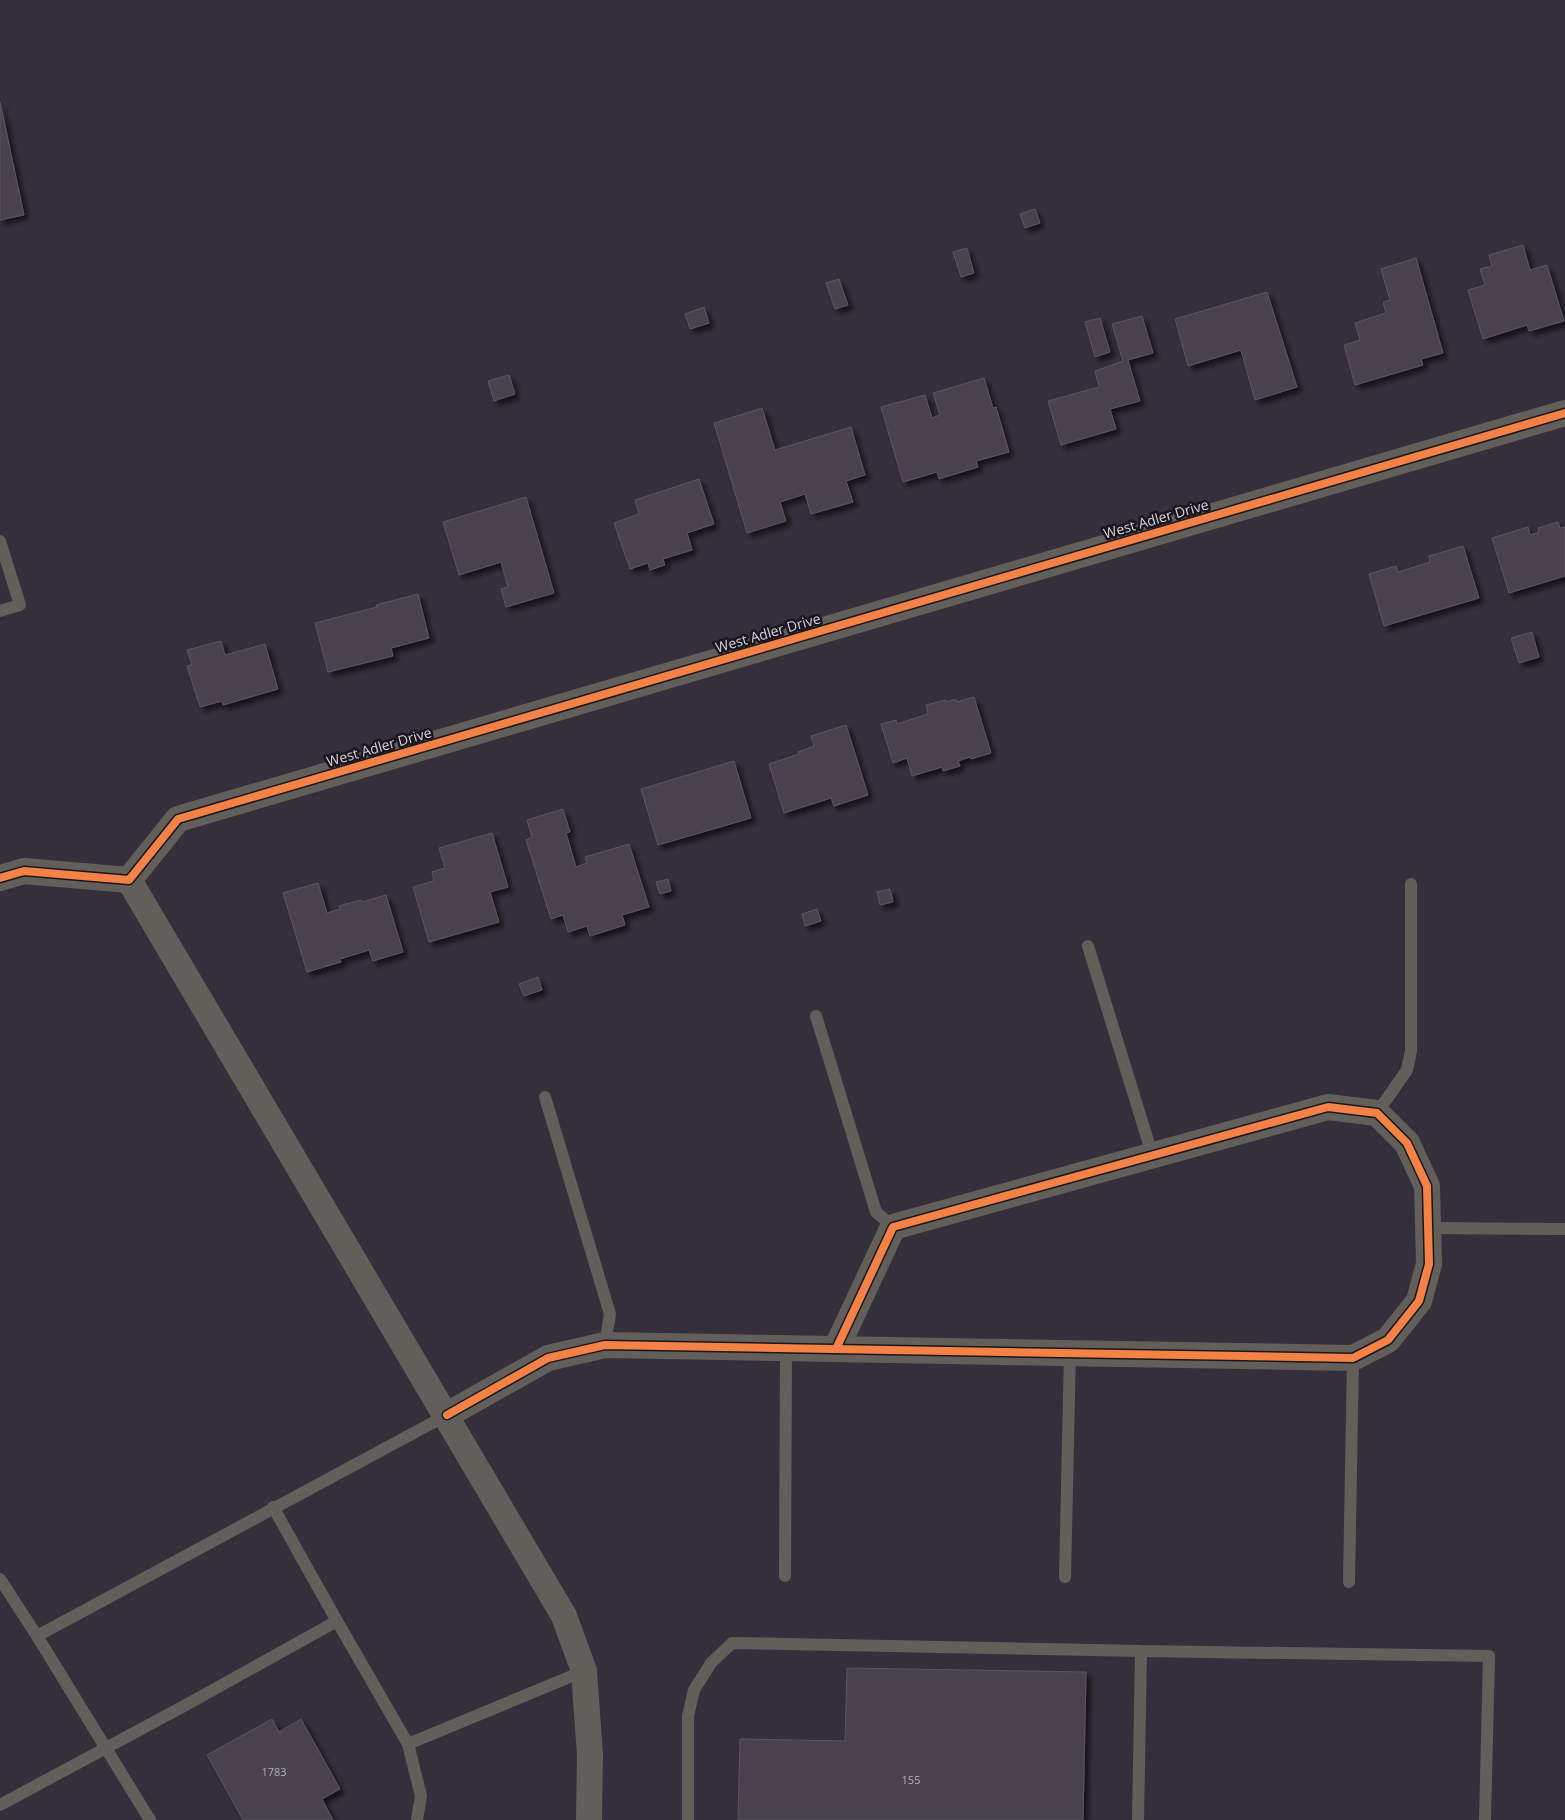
<svg xmlns="http://www.w3.org/2000/svg" width="1565" height="1820" font-family="'Open Sans',sans-serif">
<style>
.building{fill:#48434e;stroke:#5a565f;filter:url(#shadow)}
.lines{fill:none;stroke-linecap:round;stroke-linejoin:round}
.lane{stroke:#625f5b;stroke-width:12}
.street{stroke:#625f5b;stroke-width:26}
.cycleway-casing{stroke:#19161e;stroke-width:11}
.cycleway{stroke:#f48246;stroke-width:8}
.labels{text-anchor:middle;stroke-width:5;stroke-linejoin:round;paint-order:stroke}
.number-label{font-size:11px;fill:#b2aeba}
.street-label{font-size:14px;fill:#d6d1de;stroke:#19161e}
</style>
<defs>
<filter id="shadow"><feDropShadow dx="4.5" dy="4.5" stdDeviation="2.5" flood-color="#0009"/></filter>
</defs>
<rect width="100%" height="100%" fill="#342f3a"/>
<path class="building" d="M0 102 24 215 0 220Z
M1035 209 1040 223 1025 228 1020 214Z
M1523 245 1530 270 1547 265 1564 321 1529 331 1527 325 1483 339 1468 290 1485 285 1480 269 1492 266 1489 255Z
M967 248 974 273 961 277 953 252Z
M1416 258 1443 353 1421 359 1423 365 1355 385 1344 345 1360 340 1355 323 1386 313 1383 302 1390 300 1381 269Z
M839 279 848 305 835 309 826 283Z
M1267 292 1297 387 1255 400 1241 350 1188 366 1175 319Z
M704 307 709 323 690 329 685 314Z
M1142 316 1153 353 1128 360 1140 401 1110 409 1116 429 1061 445 1048 401 1099 387 1095 371 1123 361 1112 324Z
M1100 318 1110 352 1095 357 1085 322Z
M509 375 515 394 494 401 488 381Z
M984 378 993 408 996 407 1009 452 976 461 978 467 939 479 937 472 903 482 881 407 925 395 932 418 940 415 933 393Z
M762 408 775 450 851 427 865 475 846 481 853 502 811 514 805 494 780 502 786 521 747 533 714 423Z
M699 479 714 524 687 533 692 550 663 559 665 565 650 570 648 563 630 569 614 523 639 514 635 500Z
M526 497 554 593 506 607 501 589 508 587 501 562 459 575 443 522Z
M1558 522 1560 528 1565 527V576L1509 593 1492 538 1528 527 1530 535 1539 532 1538 528Z
M1463 546 1479 598 1384 626 1369 574 1396 566 1398 572 1430 562 1429 556Z
M418 594 429 638 391 648 393 656 328 672 315 623 377 607 376 605Z
M1532 632 1539 657 1519 663 1511 638Z
M221 641 225 655 265 644 278 689 223 705 222 701 200 707 187 666 192 665 187 650Z
M974 697 991 753 971 759 970 757 958 761 960 766 943 771 942 767 912 776 907 758 893 763 881 724 896 720 897 724 928 714 926 705 946 700V702L956 699 957 702Z
M846 725 868 795 834 806 831 798 784 813 769 764 799 754 798 752 814 746 811 736Z
M734 761 751 818 658 845 641 789Z
M563 809 570 832 566 833 576 867 587 863 585 857 629 844 649 907 622 915 625 925 590 936 587 926 568 932 563 915 551 919 526 840 532 837 527 820Z
M492 833 508 887 490 892 499 922 429 942 413 887 434 881 432 872 445 868 439 848Z
M668 879 671 891 660 894 656 882Z
M318 883 327 913 340 909 339 906 346 904 361 900 362 902 386 895 403 952 373 961 369 950 340 959 341 962 307 972 283 893Z
M890 889 893 902 880 905 877 892Z
M817 909 821 921 805 926 802 914Z
M538 977 542 990 524 996 519 984Z
M847 1668 1086 1672 1083 1820H738L740 1739 845 1741Z
M272 1719 279 1732 301 1719 340 1789 322 1799 333 1820H243L207 1755Z"/>
<g class="lines">
<path class="lane" d="M0 541 20 605 0 611
M1088 946 1153 1157
M816 1016 876 1212 893 1227
M545 1097 610 1314 605 1345
M1377 1113 1407 1070 1411 1051V884
M1428 1228 1565 1229
M273 1507 337 1621
M785 1576 786 1348
M1065 1577 1070 1353
M0 1579 37 1636
M1349 1582 1353 1358
M1141 1651 1489 1656 1485 1820
M408 1744 421 1796 417 1820
M0 1805 184 1706 337 1621 408 1744 584 1671
M150 1820 37 1636 447 1415
M688 1820V1716L694 1690 711 1663 732 1643 1141 1651 1138 1820"/>
<path class="street" d="M0 878 24 871 129 880 178 819 1565 413
M129 880 564 1616 584 1671 590 1755 589 1820
M447 1415 548 1358 605 1345 1353 1358 1388 1340 1419 1301 1429 1264 1427 1186 1407 1143 1377 1113 1328 1107 893 1227 836 1349"/>
<g class="cycleway-casing">
<path id="cycleway" d="M0 878 24 871 129 880 178 819 1565 413
M447 1415 548 1358 605 1345 1353 1358 1388 1340 1419 1301 1429 1264 1427 1186 1407 1143 1377 1113 1328 1107 893 1227 836 1349"/>
</g>
<use href="#cycleway" class="cycleway"/>
</g>
<g class="labels">
<g class="number-label">
<text x="274" y="1776">1783</text>
<text x="911" y="1784">155</text>
</g>
<g class="street-label">
<text transform="translate(1156 519) rotate(-16)" y="5">West Adler Drive</text>
<text transform="translate(768 633) rotate(-16)" y="5">West Adler Drive</text>
<text transform="translate(379 747) rotate(-16)" y="5">West Adler Drive</text>
</g>
</g>
</svg>
